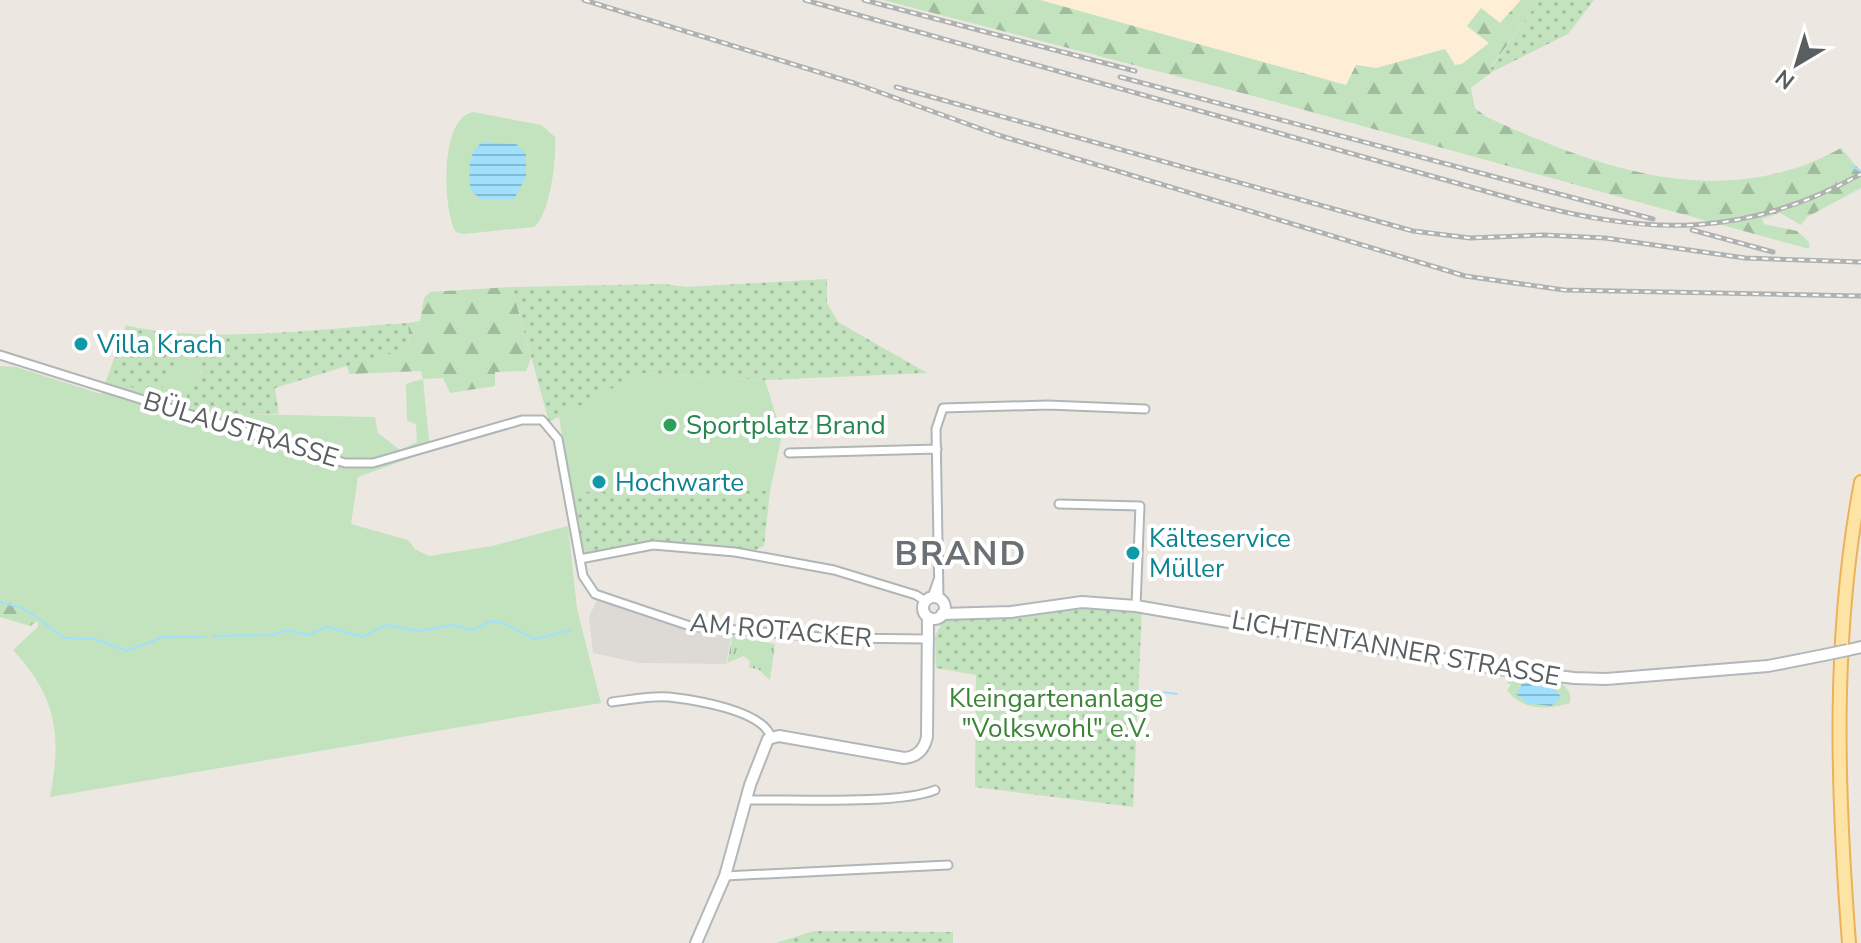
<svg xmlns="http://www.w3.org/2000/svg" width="1861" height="943" font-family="'Nunito Sans',sans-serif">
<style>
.commercial{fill:#fdeed5}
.industrial{fill:#dddad5}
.grass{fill:#c2e3bd}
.forest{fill:url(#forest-firs)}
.park{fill:url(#park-tufts)}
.garden{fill:url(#garden-dots)}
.water{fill:url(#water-rules)}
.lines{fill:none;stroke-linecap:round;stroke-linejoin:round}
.stream{stroke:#a0e0fd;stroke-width:2}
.street-casing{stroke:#b1b5b8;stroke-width:11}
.secondary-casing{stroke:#b2b7bb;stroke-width:14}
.primary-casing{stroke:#edb158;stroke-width:16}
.street{stroke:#fff;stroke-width:7}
.secondary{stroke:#fff;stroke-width:10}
.primary{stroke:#fde4a5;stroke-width:12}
.rail-casing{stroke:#b0b1b1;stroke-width:5}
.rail{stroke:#fff;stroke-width:2;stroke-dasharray:6;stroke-linecap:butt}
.secondary-bridge-casing{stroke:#b2b7bb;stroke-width:14;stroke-linecap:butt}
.secondary-bridge{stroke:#fff;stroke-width:10}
.culture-dot{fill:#0f9aa8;stroke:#fff;stroke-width:3}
.leisure-dot{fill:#2e9e5b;stroke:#fff;stroke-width:3}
.labels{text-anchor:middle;stroke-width:8;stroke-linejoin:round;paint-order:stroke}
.culture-label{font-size:26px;fill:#0d838f;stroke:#fff;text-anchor:start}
.leisure-label{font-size:26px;fill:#27864d;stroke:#fff;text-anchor:start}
.street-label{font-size:26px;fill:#595e61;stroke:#fff}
.park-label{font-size:26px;fill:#3c8336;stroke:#fff}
.district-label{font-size:34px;font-weight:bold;letter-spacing:2px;fill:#6a7073;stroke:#fff}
</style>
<defs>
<pattern id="forest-firs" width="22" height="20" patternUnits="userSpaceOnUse" patternTransform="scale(2)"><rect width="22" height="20" fill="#c2e3bd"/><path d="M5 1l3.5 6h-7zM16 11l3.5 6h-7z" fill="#a1bb9d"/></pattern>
<pattern id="park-tufts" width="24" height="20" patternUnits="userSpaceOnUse" patternTransform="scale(2)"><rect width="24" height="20" fill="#c2e3bd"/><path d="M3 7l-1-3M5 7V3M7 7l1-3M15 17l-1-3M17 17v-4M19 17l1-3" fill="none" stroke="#a1bb9d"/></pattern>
<pattern id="garden-dots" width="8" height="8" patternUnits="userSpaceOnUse" patternTransform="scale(2)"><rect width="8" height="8" fill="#c2e3bd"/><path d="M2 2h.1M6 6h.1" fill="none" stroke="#a1bb9d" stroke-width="1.8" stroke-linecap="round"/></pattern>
<pattern id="water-rules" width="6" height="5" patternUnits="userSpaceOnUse" patternTransform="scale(2)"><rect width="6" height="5" fill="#a0e0fd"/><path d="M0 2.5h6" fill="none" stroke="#85b9d0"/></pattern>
</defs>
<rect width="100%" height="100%" fill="#ece8e1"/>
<path class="commercial" d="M1040 0H1521L1489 43 1419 98 1346 85Z"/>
<path class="industrial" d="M597 600 686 627 733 632 726 664 639 663 593 653 589 617Z"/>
<path class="grass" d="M473 112 541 125 555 137C557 157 550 215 534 227L463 234 456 232C442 209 440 117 473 112Z
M187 339 200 340 202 369 182 406 244 414 375 417 378 433 400 450 417 442 416 424 407 421 406 384 423 379 430 451 358 477 351 524 408 540 415 549 429 556 492 546 568 526 577 609 601 703 50 797C62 736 57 697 13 650L38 627 37 613 0 599V366L16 367 101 394 107 378 158 396Z
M641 373 765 380 782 435 770 491 570 492 559 416Z
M1513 676 1563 684 1570 693V703C1548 710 1522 711 1507 690L1511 685 1507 682Z"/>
<path class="forest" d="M883 0H1040L1346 85 1356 65 1376 68 1445 49 1455 65 1462 64 1489 43 1467 26 1481 8 1500 23 1521 0H1540L1490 68 1492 72 1471 88 1475 108 1485 116C1598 169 1723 214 1841 148L1861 172V188L1807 217 1801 225 1780 213 1762 219 1764 224 1797 231 1809 242V249L1265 99Z
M512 287 531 358 526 371 495 372V386L450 393 443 378 423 379 421 371 349 374 347 365 409 347 408 323 420 321 424 298 430 292Z
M0 599 37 612 38 621 30 626 0 617Z"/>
<path class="park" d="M733 636 775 644 770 680 758 669 749 668 750 661 744 656 727 663Z"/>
<path class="garden" d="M1540 0H1594L1568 34 1492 72 1490 69Z
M827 279V303L838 322 927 373 765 380 641 373 549 422 512 287 663 284 687 287Z
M408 323 409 347 275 388 279 414H244L181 406 202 370 192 368 200 340 187 339 158 397 107 378 126 325C201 345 328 328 408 323Z
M770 491 764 546 755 550 646 543 584 554 570 492Z
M1082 604 1142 609 1133 807 975 787 976 675 936 668 935 636 945 617Z
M814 931 953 932V943H776Z"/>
<path class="water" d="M484 142 516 144 526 154V177L514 199H481L471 191C468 175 467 149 484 142Z
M1529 683 1554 688 1561 697 1551 706 1527 703 1516 694 1522 684Z"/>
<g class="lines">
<path class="stream" d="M1851 166 1861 171
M0 602 22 608 41 620
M43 622 64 638 95 639 127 651 163 637H205
M213 636 273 635 286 630 308 635 327 627 363 637 385 625 420 631 451 625 473 630 491 621 503 623 535 639 571 630
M1139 694 1153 691 1177 694"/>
<g class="street-casing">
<path id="street" d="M0 355 345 463H373L522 420H542L558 439 583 576 595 594 690 626 832 638 929 639
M789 453 937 449
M1059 504 1140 506 1136 606
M580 559 653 545 735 552 834 570 916 595 925 601
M932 597 938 580
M939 598 936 429 943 408 1048 405 1145 409
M612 702C630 700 651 695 669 697 695 700 762 710 771 737
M746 800C790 799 900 805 935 790
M725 876 948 865"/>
</g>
<g class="secondary-casing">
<path id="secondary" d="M923 608a11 11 0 1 1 22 0a11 11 0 1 1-22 0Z
M942 614 1011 612 1082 602 1136 606 1500 669 1574 678 1606 679 1768 666 1824 655
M1848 650 1861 647
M696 943 725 876 750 785 768 739 779 736 904 758C917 757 924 750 927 737L928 617"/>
</g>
<g class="primary-casing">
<path id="primary" d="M1849 943C1837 788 1832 635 1861 482"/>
</g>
<use href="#street" class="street"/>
<use href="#secondary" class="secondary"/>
<use href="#primary" class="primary"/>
<g class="rail-casing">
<path id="rail" d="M584 0 854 83 998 135 1465 276 1564 290 1861 296
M805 0 1524 202C1647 236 1746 238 1861 174
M864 0 1135 71
M1120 77 1653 219
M896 87 1413 231 1470 238 1543 235 1605 238 1745 258 1861 262
M1692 230 1773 252"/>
</g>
<use href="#rail" class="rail"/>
<g class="secondary-bridge-casing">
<path id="secondary-bridge" d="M1824 655 1848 650"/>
</g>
<use href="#secondary-bridge" class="secondary-bridge"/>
</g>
<g class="culture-dot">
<circle cx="81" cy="344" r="8"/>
<circle cx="599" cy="482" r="8"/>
<circle cx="1133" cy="553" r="8"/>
</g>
<circle class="leisure-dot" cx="670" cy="425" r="8"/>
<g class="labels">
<g class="culture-label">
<text x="97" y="353">Villa Krach</text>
<text x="615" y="491">Hochwarte</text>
<text x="1149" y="547">Kälteservice<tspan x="1149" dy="30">Müller</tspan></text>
</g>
<g class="leisure-label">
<text x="686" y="434">Sportplatz Brand</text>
</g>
<g class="street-label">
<text transform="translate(241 429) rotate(17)" y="9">BÜLAUSTRASSE</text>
<text transform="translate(781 630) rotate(5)" y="9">AM ROTACKER</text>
<text transform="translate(1396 648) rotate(10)" y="9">LICHTENTANNER STRASSE</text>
</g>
<g class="park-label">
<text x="1056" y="707">Kleingartenanlage<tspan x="1056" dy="30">"Volkswohl" e.V.</tspan></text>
</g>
<g class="district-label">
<text x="961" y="565">BRAND</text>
</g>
</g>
<g transform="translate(1797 64) rotate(218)" stroke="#ffffff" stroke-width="6" paint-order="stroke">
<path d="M0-6L14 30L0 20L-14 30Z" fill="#595e61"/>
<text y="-12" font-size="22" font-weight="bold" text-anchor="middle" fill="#595e61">N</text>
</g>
</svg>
